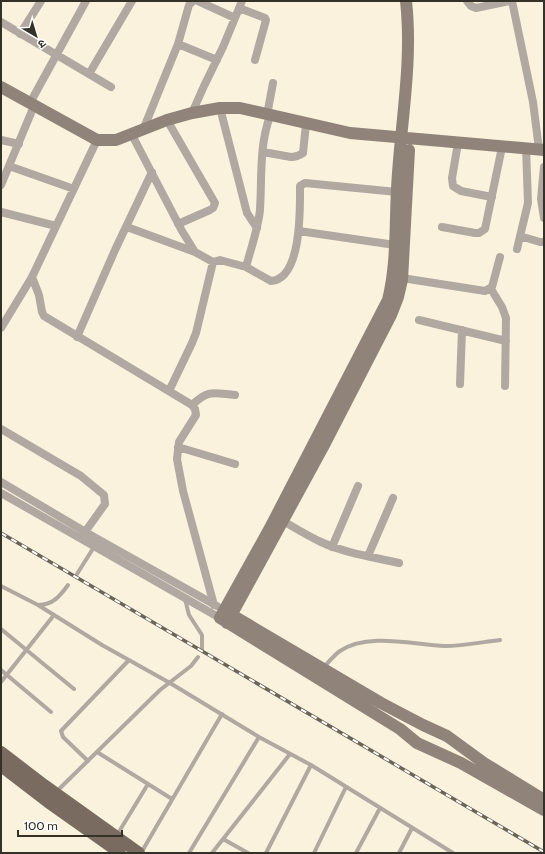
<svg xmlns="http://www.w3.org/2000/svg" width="545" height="854" font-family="Cabin,'Noto Sans Devanagari',sans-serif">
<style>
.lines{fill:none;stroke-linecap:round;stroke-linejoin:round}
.lane{stroke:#b1a8a1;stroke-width:4}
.street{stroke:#b1a8a1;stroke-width:8}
.secondary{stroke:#90847a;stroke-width:12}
.primary{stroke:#796b5f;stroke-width:12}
.rail-casing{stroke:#6a6559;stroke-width:3.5}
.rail{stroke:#fff;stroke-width:2;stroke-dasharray:6;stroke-linecap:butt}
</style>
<rect width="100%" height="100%" fill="#faf2dc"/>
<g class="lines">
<path class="lane" d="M77 574 94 547
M1 586 38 605C53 605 60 596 68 585
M185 599 189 615 202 635V650
M38 605 102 645 170 683 259 737 311 765 453 853
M1 629 74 689
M323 668C329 662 334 655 340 651 369 632 413 645 445 646 464 646 482 642 500 640
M1 670 51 712
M1 682 54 615
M97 752 172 799
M88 761 63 737 61 731 129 660
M55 793 160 690 191 666 198 657
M117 835 148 784
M223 839 248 853
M141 853 222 714
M189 853 259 737
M212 853 290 754
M266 853 311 765
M314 853 346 787
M356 853 380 808
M399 853 412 828"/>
<path class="street" d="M198 1 235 18
M467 1 471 6 476 8 510 1
M512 1 533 102 539 149
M239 8 265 18 266 20 255 60
M1 22 111 87
M20 34 41 1
M178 44 217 60
M89 74 132 1
M30 103 86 1
M220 108 247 213 257 228
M192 113 204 86 223 47 242 1
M267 115 273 83
M167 120 215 203 213 208 210 210 178 224
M143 130 178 44 189 5 193 1
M131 133 182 231 195 252 213 262
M1 140 19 144
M458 143 452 178 453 186 461 191 492 197
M263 152 291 157C296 157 299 156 303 153L306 124
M9 166 74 189
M544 167 541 199 544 218
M1 185 34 106
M1 212 56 226
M127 227 195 252
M442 227 475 233H479L485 229 502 147
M299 231 395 245
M520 236 540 242H544
M517 249 528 203 526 147
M246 267 271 281C302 279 300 208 300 186L305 183 397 192
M32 277 39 295 42 312 44 316 192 405 195 409 196 415 179 442 177 459 183 491 214 605
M402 278 485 291 492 287 500 257
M491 289 502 307 506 318 505 386
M419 320 506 341
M1 328 32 277 97 140
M77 337 115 250 152 172
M460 384 462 330
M169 391 192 343 196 333 213 262 220 260 246 267C251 248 258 229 260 210 262 178 259 146 270 116
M192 405C209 389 213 393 235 395
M1 429 81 476 104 495 105 504 85 532
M178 447 235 464
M1 482 94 537 217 606
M1 493 220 618
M283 521C295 528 308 536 321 542 345 553 373 557 399 563
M332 547 358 486
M368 556 393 498"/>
<path class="secondary" d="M406 1C413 64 400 126 397 189 395 226 397 264 388 300L270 528 220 618 400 729 417 743 461 763 544 810
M1 87 97 140H116L167 120 192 113 220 108H240L350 133 544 150
M225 611 381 703 423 725 447 736 484 763 544 800
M227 623 323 447 391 315 398 297 402 280 409 150"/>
<path class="primary" d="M1 752 44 785 139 853
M1 766 48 802 120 853"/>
<g class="rail-casing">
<path id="rail" d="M1 533 544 852"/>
</g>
<use href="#rail" class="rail"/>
</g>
<rect width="545" height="854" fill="none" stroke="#343128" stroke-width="4"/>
<g transform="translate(36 36) rotate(142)" stroke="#ffffff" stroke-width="3" paint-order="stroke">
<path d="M0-3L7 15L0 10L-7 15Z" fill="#343128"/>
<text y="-6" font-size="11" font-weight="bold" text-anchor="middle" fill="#343128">उ</text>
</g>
<path d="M18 830v6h104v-6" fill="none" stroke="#343128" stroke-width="2"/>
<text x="24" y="830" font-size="12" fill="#343128" stroke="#ffffff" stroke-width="3" paint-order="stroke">100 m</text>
</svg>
